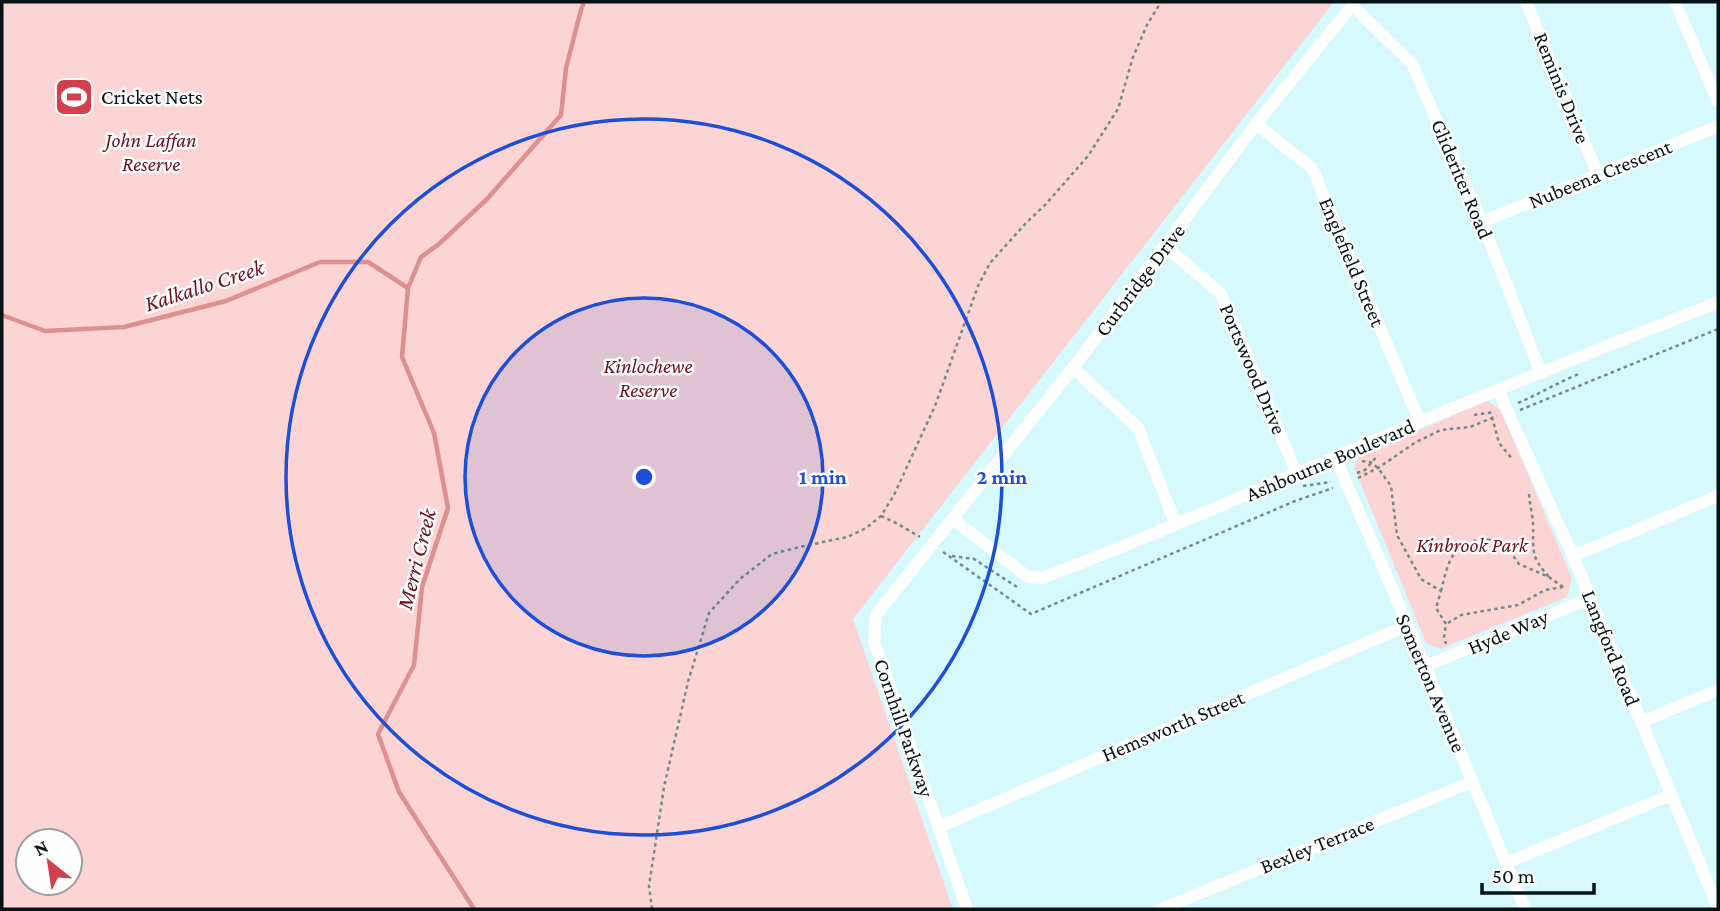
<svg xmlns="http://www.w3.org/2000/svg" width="1720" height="911" font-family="'Crimson Pro',serif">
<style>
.green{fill:#fbd4d3;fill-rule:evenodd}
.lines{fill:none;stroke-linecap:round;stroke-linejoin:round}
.stream{stroke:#dd908f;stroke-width:4.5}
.path{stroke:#708b8d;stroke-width:2.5;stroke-dasharray:3.5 3.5;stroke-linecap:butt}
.minor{stroke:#fff;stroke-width:12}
.ring{fill:none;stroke:#1d4ed8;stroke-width:3.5}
.labels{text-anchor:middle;stroke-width:5;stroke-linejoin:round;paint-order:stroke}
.street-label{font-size:21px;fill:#041415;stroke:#fefefe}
.poi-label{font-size:21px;fill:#041415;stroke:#fefefe;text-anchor:start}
.park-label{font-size:21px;font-style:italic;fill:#6d121d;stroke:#fefefe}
.water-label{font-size:23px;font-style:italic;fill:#6d121d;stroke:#fefefe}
.centre{fill:#1d4ed8;stroke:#fefefe;stroke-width:3.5}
.ring-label{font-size:21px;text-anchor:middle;font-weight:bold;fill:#1d4ed8;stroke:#fefefe;stroke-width:5;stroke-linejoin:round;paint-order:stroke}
</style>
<rect width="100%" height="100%" fill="#d5f9fc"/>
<path class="green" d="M2 2H1334L853 619 953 909H2ZM28 841H70V883H28Z
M1488 401 1500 409 1572 578 1567 597 1440 649 1426 643 1354 467 1360 455Z"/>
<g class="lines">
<path class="stream" d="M2 315 45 331 124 327 226 301 320 262H368L408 288
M474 909 399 792 378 734 414 665 422 587 448 508 434 433 402 357 408 288 421 257 439 244 487 199 561 115 566 68 581 10 584 2"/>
<path class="path" d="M1518 403C1539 394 1559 382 1581 373
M1520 410 1718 329
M1474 415 1495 412
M1492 417 1499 443 1513 460
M1362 461 1370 462 1378 468 1391 486 1397 535 1421 579 1441 591 1436 608 1446 624 1444 637 1446 644
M1357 473 1365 470 1378 455
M1358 478 1378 468 1416 442 1441 430 1470 427 1497 416
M1303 486 1331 482
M1529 494C1530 504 1532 514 1533 523 1534 550 1529 555 1549 577
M881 516 898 524 920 537
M943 552 1031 614 1295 501 1333 488
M952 556 974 559 1017 587
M1441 591C1446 571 1450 546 1473 541 1482 539 1493 540 1502 540L1519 564 1549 577 1563 587
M1448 623 1461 615 1518 605 1545 590 1563 587
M652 909 649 886 664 787 688 682 709 613 740 579 772 554 804 546 847 537 866 528 881 516 894 495 935 406 978 286 990 263 1026 223 1046 204 1088 156 1118 109 1133 57 1147 25 1161 2"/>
<path class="minor" d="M1526 2 1598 175
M1675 2 1718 102
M1352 5 1412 64 1482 222 1541 373
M1256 124 1312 168 1420 422
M1482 222 1718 126
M1165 246 1221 294 1297 474
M1073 368 1138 428 1176 525
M1498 390 1573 556 1718 908
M1335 457 1408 625 1525 909
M954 520 1028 577 1042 578C1141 541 1238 498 1335 457 1462 403 1590 353 1718 302
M1573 556 1718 496
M1425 666 1591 598
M1641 722 1718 690
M939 827 1408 625
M1506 863 1671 795
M967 909 874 641 876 615 1073 368 1256 124 1355 2
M1161 909 1472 782"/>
</g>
<circle cx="644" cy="477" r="179" fill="#1d4ed8" fill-opacity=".12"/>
<g class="ring">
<circle cx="644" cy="477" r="179"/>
<circle cx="644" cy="477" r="358"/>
</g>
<defs>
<g id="stadium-square" transform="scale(2.0125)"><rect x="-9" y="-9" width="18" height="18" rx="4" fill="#d1414c" stroke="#fefefe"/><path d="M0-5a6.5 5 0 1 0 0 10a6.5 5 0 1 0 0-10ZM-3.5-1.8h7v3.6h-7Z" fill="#fff"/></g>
</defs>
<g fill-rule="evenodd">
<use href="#stadium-square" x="74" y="97"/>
</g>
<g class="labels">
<g class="street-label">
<text transform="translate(1562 88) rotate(68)" y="7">Reminis Drive</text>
<text transform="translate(1600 174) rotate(-22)" y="7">Nubeena Crescent</text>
<text transform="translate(1462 179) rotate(67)" y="7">Glideriter Road</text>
<text transform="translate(1352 262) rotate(67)" y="7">Englefield Street</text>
<text transform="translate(1140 280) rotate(-53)" y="7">Curbridge Drive</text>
<text transform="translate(1253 369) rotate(67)" y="7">Portswood Drive</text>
<text transform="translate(1330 460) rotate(-23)" y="7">Ashbourne Boulevard</text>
<text transform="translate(1508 632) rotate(-23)" y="7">Hyde Way</text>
<text transform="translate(1611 648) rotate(68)" y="7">Langford Road</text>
<text transform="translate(1431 683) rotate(67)" y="7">Somerton Avenue</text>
<text transform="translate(1173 726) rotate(-23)" y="7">Hemsworth Street</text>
<text transform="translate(904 728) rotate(71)" y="7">Cornhill Parkway</text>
<text transform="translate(1317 845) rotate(-22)" y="7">Bexley Terrace</text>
</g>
<g class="poi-label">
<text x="101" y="104">Cricket Nets</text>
</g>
<g class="park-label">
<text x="151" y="147">John Laffan<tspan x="151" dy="24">Reserve</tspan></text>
<text x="648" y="373">Kinlochewe<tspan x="648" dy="24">Reserve</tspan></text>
<text x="1472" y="552">Kinbrook Park</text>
</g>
<g class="water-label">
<text transform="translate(204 285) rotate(-18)" y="8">Kalkallo Creek</text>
<text transform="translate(416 559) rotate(-76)" y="8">Merri Creek</text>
</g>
</g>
<circle cx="644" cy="477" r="10" class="centre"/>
<g class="ring-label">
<text x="823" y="484">1 min</text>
<text x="1002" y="484">2 min</text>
</g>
<rect width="1720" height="911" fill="none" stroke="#041415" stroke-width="7"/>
<g transform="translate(49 862) rotate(330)"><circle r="33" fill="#fefefe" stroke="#9aa0a1" stroke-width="2"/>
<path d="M0-5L12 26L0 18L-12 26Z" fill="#d1414c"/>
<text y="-10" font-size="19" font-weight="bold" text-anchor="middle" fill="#041415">N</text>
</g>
<path d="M1482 883v10h112v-10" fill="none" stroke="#041415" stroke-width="3.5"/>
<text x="1492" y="883" font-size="21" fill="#041415" stroke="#fefefe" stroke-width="5" paint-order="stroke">50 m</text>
</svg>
